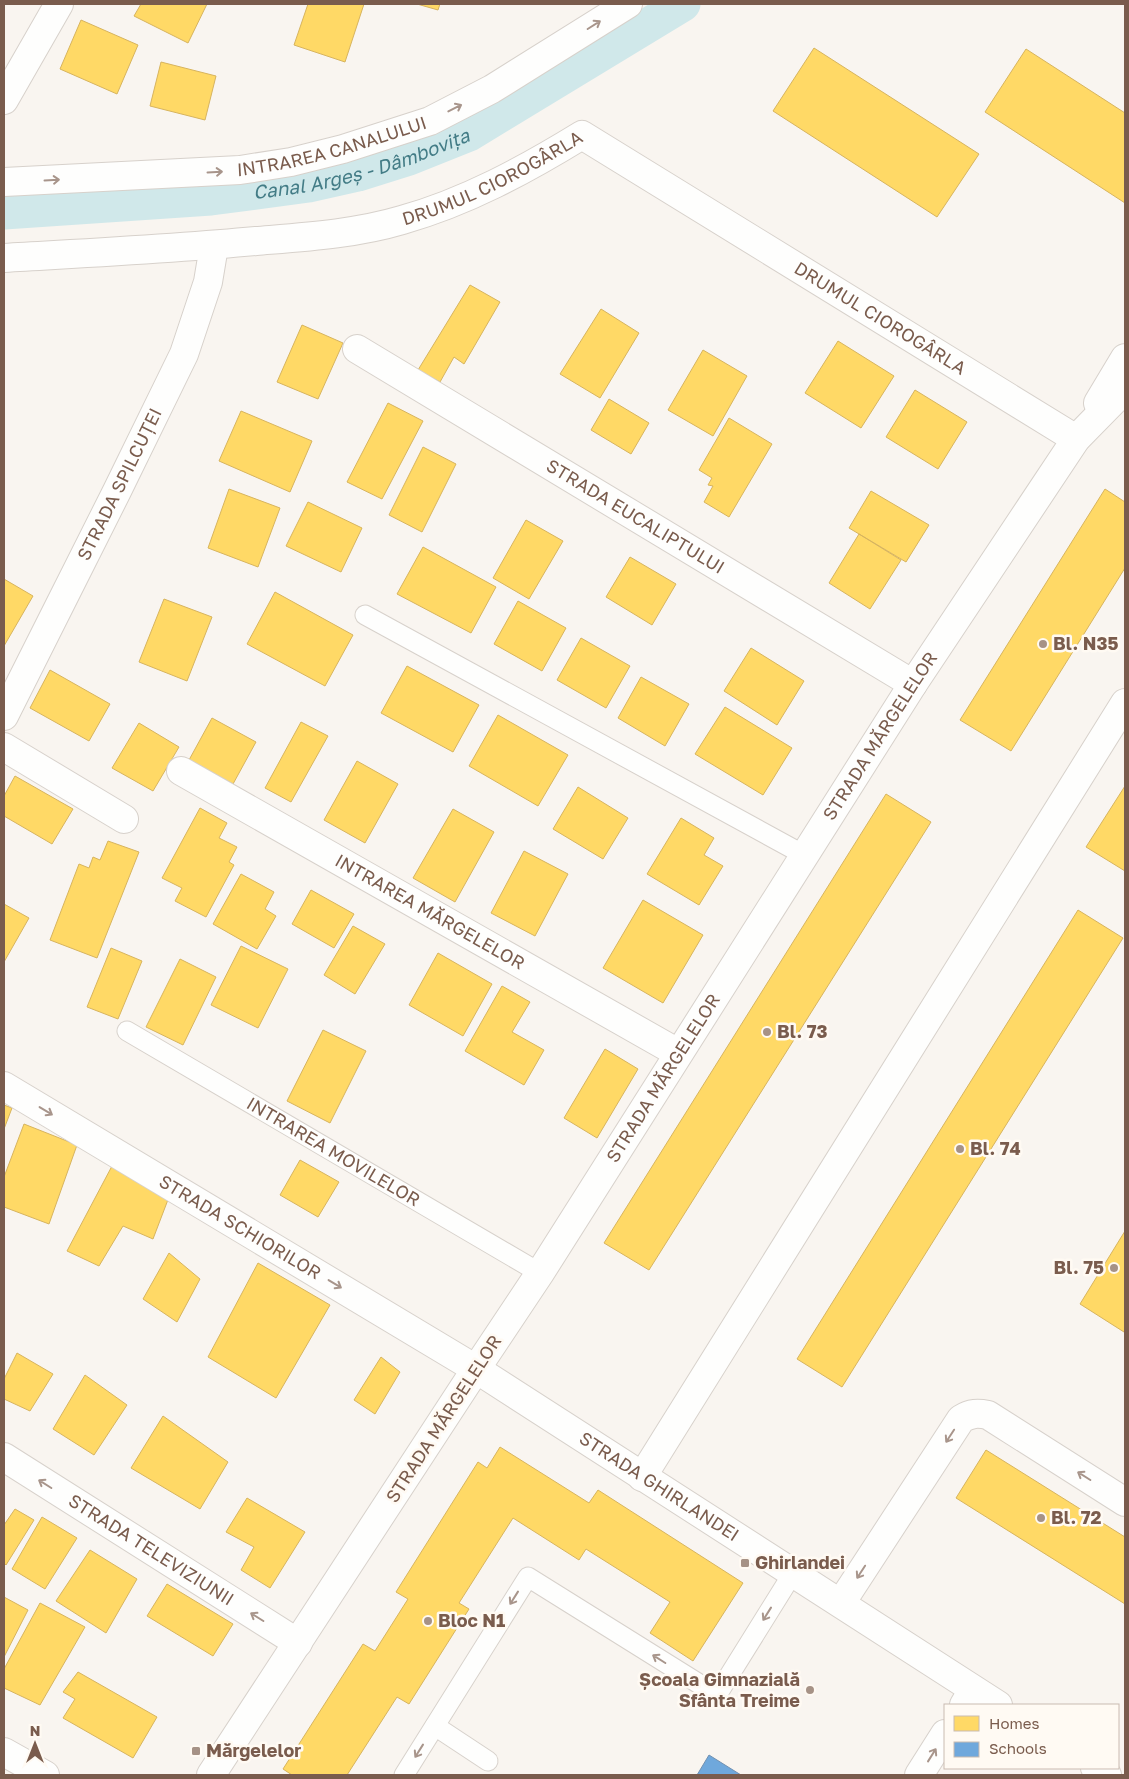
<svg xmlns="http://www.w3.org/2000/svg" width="1129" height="1779" font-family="'Golos Text',sans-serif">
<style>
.homes{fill:#ffd966;stroke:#d7b45e}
.schools{fill:#6fa8dc;stroke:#7291b1}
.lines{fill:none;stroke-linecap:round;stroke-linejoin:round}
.canal{stroke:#d0e8ea;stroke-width:35}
.service-casing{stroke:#d7d1cb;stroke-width:21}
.minor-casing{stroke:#d7d1cb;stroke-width:30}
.tertiary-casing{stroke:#d7d1cb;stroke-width:30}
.service{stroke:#fefefd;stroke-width:19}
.minor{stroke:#fefefd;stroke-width:28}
.tertiary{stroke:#fefefd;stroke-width:28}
.oneway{stroke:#a8958b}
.poi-dot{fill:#a69286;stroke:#fffaf3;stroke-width:2}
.labels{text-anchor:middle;stroke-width:5;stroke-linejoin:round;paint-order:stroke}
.street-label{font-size:18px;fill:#7a5c4d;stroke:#fffaf3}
.poi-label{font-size:18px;font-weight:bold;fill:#7a5c4d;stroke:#fffaf3;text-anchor:start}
.water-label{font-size:19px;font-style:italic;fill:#437c86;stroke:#fffaf3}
</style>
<rect width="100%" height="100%" fill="#f9f5f0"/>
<path class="homes" d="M141 4H207L188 43 134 16Z
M308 4H364L345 62 294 45Z
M417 4H440L438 10Z
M81 20 138 45 117 94 60 69Z
M814 48 979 154 937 217 773 111Z
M1026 49 1125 113V203L985 112Z
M161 62 216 76 205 120 150 106Z
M470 285 500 302 464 364 454 357 440 382 418 370Z
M601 309 639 333 600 398 560 374Z
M302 325 343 343 318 399 277 382Z
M838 341 894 376 861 428 805 393Z
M703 350 747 376 713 436 668 410Z
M915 390 967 422 938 469 886 437Z
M609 399 649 423 631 454 591 430Z
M388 403 423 421 382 499 347 482Z
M241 411 312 441 290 492 219 461Z
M729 418 772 444 729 517 704 502 713 486 708 485 712 478 699 470Z
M423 447 456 464 422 532 389 515Z
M229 489 280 508 258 567 208 548Z
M1105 489 1125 502V568L1011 751 960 720Z
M871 491 929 525 906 562 849 528Z
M308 502 362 528 341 572 286 546Z
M526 520 563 541 529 599 493 578Z
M859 534 901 560 870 609 829 583Z
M423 547 496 587 471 633 397 594Z
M630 557 676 584 652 625 606 597Z
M4 579 33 596 4 646Z
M275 592 353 635 325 686 247 644Z
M164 599 212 617 187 681 139 662Z
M518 601 566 628 542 671 494 644Z
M581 638 630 666 606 708 557 680Z
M751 648 804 681 777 725 724 691Z
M407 666 479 705 453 752 381 713Z
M50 670 110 704 89 741 30 708Z
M641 677 689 704 665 746 618 718Z
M725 707 792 748 763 795 695 754Z
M498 715 568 755 538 806 469 766Z
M212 718 256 742 233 784 189 760Z
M301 722 328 736 291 802 265 788Z
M139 723 179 747 153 791 112 768Z
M357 761 398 784 365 843 324 820Z
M15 776 73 809 52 844 4 816V796Z
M1125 786V871L1086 847Z
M578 787 628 818 603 859 553 829Z
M886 794 931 822 649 1270 604 1243Z
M200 808 227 823 219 838 237 847 229 862 234 865 206 917 175 901 182 888 162 878Z
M453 809 494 832 455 902 413 878Z
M681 818 714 838 704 855 723 866 699 905 647 874Z
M108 841 139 852 97 958 50 940 79 864 89 868 93 857 100 860Z
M524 851 568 874 535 936 491 913Z
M241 874 274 892 265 909 276 916 257 949 213 924Z
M311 890 354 914 334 948 292 924Z
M643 900 703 935 663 1003 603 968Z
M4 904 29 918 4 962Z
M1078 910 1123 938 842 1387 797 1359Z
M353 926 385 944 355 994 324 975Z
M241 946 288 969 258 1028 211 1005Z
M111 948 142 961 118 1019 87 1007Z
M438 953 492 984 463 1036 409 1005Z
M180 959 216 977 183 1045 146 1027Z
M502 986 530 1002 512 1032 544 1050 524 1085 465 1051Z
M323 1030 366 1051 330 1123 287 1101Z
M605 1049 638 1069 597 1138 564 1118Z
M4 1105 12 1108 4 1129Z
M24 1124 77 1145 49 1224 4 1207V1177Z
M300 1160 339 1182 318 1217 280 1195Z
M112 1166 169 1197 153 1239 123 1226 99 1266 67 1251Z
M1125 1231V1330L1124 1332 1080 1304Z
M169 1253 200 1279 177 1322 143 1299Z
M258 1263 330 1305 276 1398 208 1357Z
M17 1353 53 1374 30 1411 4 1399V1379Z
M381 1357 400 1372 375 1414 354 1400Z
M85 1375 127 1405 94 1455 53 1429Z
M163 1416 228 1462 200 1509 131 1468Z
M500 1447 589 1503 598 1490 743 1583 693 1661 650 1633 670 1602 586 1549 579 1560 513 1518 459 1603 469 1609 409 1704 397 1697 347 1775H292L283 1769 363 1644 375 1651 408 1599 396 1592 478 1462 487 1468Z
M986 1450 1125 1537V1604L956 1498Z
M247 1498 305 1532 270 1588 241 1570 254 1547 226 1532Z
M15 1509 34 1520 6 1565 4 1563V1525Z
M42 1517 77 1538 45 1589 12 1569Z
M90 1550 137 1579 106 1633 56 1601Z
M167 1584 233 1624 213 1656 147 1616Z
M4 1597 28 1610 4 1657Z
M40 1603 85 1627 40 1705 4 1688V1669Z
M78 1672 157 1717 133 1758 63 1718 75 1699 63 1692Z"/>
<path class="schools" d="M709 1755 741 1775H697Z"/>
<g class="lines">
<path class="canal" id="s1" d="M4 212 211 198 309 185 358 174 409 158 469 134 683 4"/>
<g class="service-casing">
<g id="service">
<path d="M365 615 806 856"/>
<path id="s2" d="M127 1031 540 1273"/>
<path d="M435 1726 488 1761"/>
<path d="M404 1775 528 1577 717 1695 793 1573"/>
</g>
</g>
<g class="minor-casing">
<g id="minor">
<path id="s3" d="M4 182 240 170 291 162 343 149 430 121 492 89 628 4"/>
<path id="s4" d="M4 258C88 253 172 249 256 241 304 237 355 234 402 220 466 202 525 170 582 135L1076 439"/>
<path id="s5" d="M357 349 913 684"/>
<path d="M1098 403 1125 358"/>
<path id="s6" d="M4 716 117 491 184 354 208 282 214 246"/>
<path d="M4 747 124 819"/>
<path id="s7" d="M181 771 678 1053"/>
<path id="s8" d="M476 1369 540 1273 913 684 1076 439 1125 389"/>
<path d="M642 1477 1125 703"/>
<path d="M841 1603 961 1419C971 1413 978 1413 988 1415L1125 1502"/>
<path d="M964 1705 973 1690"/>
<path d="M4 1752 45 1775"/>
<path d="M919 1775 945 1734"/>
</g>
</g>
<g class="tertiary-casing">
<g id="tertiary">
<path d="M4 100 59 4"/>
<path id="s9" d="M4 1086 476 1369 998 1705"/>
<path id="s10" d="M4 1457 298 1643"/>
<path d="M1095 1768 1107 1775"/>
<path d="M211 1775 476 1369"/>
</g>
</g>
<use href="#service" class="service"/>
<use href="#minor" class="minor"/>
<use href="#tertiary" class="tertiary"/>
</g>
<defs><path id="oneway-shaft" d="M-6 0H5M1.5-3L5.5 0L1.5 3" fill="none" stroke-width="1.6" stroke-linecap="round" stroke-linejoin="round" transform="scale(1.25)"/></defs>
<g class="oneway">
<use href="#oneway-shaft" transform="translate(594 25) rotate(-32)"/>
<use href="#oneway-shaft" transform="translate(455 108) rotate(-27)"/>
<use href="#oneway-shaft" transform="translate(215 172) rotate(-3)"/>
<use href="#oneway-shaft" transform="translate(52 180) rotate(-3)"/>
<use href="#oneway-shaft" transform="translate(46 1111) rotate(31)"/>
<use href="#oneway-shaft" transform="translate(335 1284) rotate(31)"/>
<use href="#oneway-shaft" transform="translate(950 1436) rotate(123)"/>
<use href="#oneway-shaft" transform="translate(1084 1476) rotate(-148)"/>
<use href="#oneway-shaft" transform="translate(45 1484) rotate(-148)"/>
<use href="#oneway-shaft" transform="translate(861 1572) rotate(123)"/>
<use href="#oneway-shaft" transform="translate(514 1598) rotate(122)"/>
<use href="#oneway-shaft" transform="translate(767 1614) rotate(122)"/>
<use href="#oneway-shaft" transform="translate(257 1617) rotate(-148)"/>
<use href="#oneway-shaft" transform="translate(659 1659) rotate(-148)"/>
<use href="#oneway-shaft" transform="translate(419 1751) rotate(122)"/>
<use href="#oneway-shaft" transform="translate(932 1755) rotate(-58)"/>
</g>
<g class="poi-dot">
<circle cx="1043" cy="644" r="5"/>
<circle cx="767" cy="1032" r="5"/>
<circle cx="960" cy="1149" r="5"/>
<circle cx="1114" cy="1268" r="5"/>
<circle cx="1041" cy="1518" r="5"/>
<rect x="740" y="1558" width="10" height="10" rx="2.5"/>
<circle cx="428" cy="1621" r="5"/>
<circle cx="810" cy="1690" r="5"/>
<rect x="191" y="1746" width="10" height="10" rx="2.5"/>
</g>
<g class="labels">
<g class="street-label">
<text dy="6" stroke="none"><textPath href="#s3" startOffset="331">INTRAREA CANALULUI</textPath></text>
<text dy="6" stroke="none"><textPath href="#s4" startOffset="500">DRUMUL CIOROGÂRLA</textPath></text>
<text dy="6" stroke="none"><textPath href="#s4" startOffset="950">DRUMUL CIOROGÂRLA</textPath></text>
<text dy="6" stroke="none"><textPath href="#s6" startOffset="259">STRADA SPILCUȚEI</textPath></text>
<text dy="6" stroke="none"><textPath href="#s5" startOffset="325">STRADA EUCALIPTULUI</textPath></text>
<text dy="6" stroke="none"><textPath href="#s8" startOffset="751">STRADA MĂRGELELOR</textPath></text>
<text dy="6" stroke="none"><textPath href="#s7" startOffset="286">INTRAREA MĂRGELELOR</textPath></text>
<text dy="6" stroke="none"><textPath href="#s8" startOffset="346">STRADA MĂRGELELOR</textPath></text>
<text dy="6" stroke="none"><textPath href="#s2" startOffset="239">INTRAREA MOVILELOR</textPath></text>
<text dy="6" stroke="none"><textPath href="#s9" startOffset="275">STRADA SCHIORILOR</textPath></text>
<text transform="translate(444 1419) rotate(-57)" y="6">STRADA MĂRGELELOR</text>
<text dy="6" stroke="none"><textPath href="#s9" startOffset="768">STRADA GHIRLANDEI</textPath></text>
<text dy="6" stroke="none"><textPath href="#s10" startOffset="174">STRADA TELEVIZIUNII</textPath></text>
</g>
<g class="poi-label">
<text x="1053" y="650">Bl. N35</text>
<text x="777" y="1038">Bl. 73</text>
<text x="970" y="1155">Bl. 74</text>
<text x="1104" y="1274" text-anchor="end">Bl. 75</text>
<text x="1051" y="1524">Bl. 72</text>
<text x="755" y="1569">Ghirlandei</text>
<text x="438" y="1627">Bloc N1</text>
<text x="800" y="1686" text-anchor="end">Școala Gimnazială<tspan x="800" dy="21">Sfânta Treime</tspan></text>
<text x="206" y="1757">Mărgelelor</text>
</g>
<g class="water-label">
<text dy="7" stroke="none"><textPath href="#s1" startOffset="362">Canal Argeș - Dâmbovița</textPath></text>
</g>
</g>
<rect width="1129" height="1779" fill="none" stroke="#7a5c4d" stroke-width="10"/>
<rect x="944" y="1704" width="175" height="65" fill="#fffaf3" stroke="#cabbb1"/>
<rect x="954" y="1716" width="25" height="15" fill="#ffd966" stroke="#cabbb1"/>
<text x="989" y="1729" font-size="15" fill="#7a5c4d">Homes</text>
<rect x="954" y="1742" width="25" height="15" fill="#6fa8dc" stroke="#cabbb1"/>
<text x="989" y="1754" font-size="15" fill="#7a5c4d">Schools</text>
<g transform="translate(35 1744)" stroke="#fffaf3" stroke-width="4" paint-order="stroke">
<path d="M0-4L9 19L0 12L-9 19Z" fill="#7a5c4d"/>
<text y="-8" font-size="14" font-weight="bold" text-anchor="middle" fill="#7a5c4d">N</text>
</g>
</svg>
